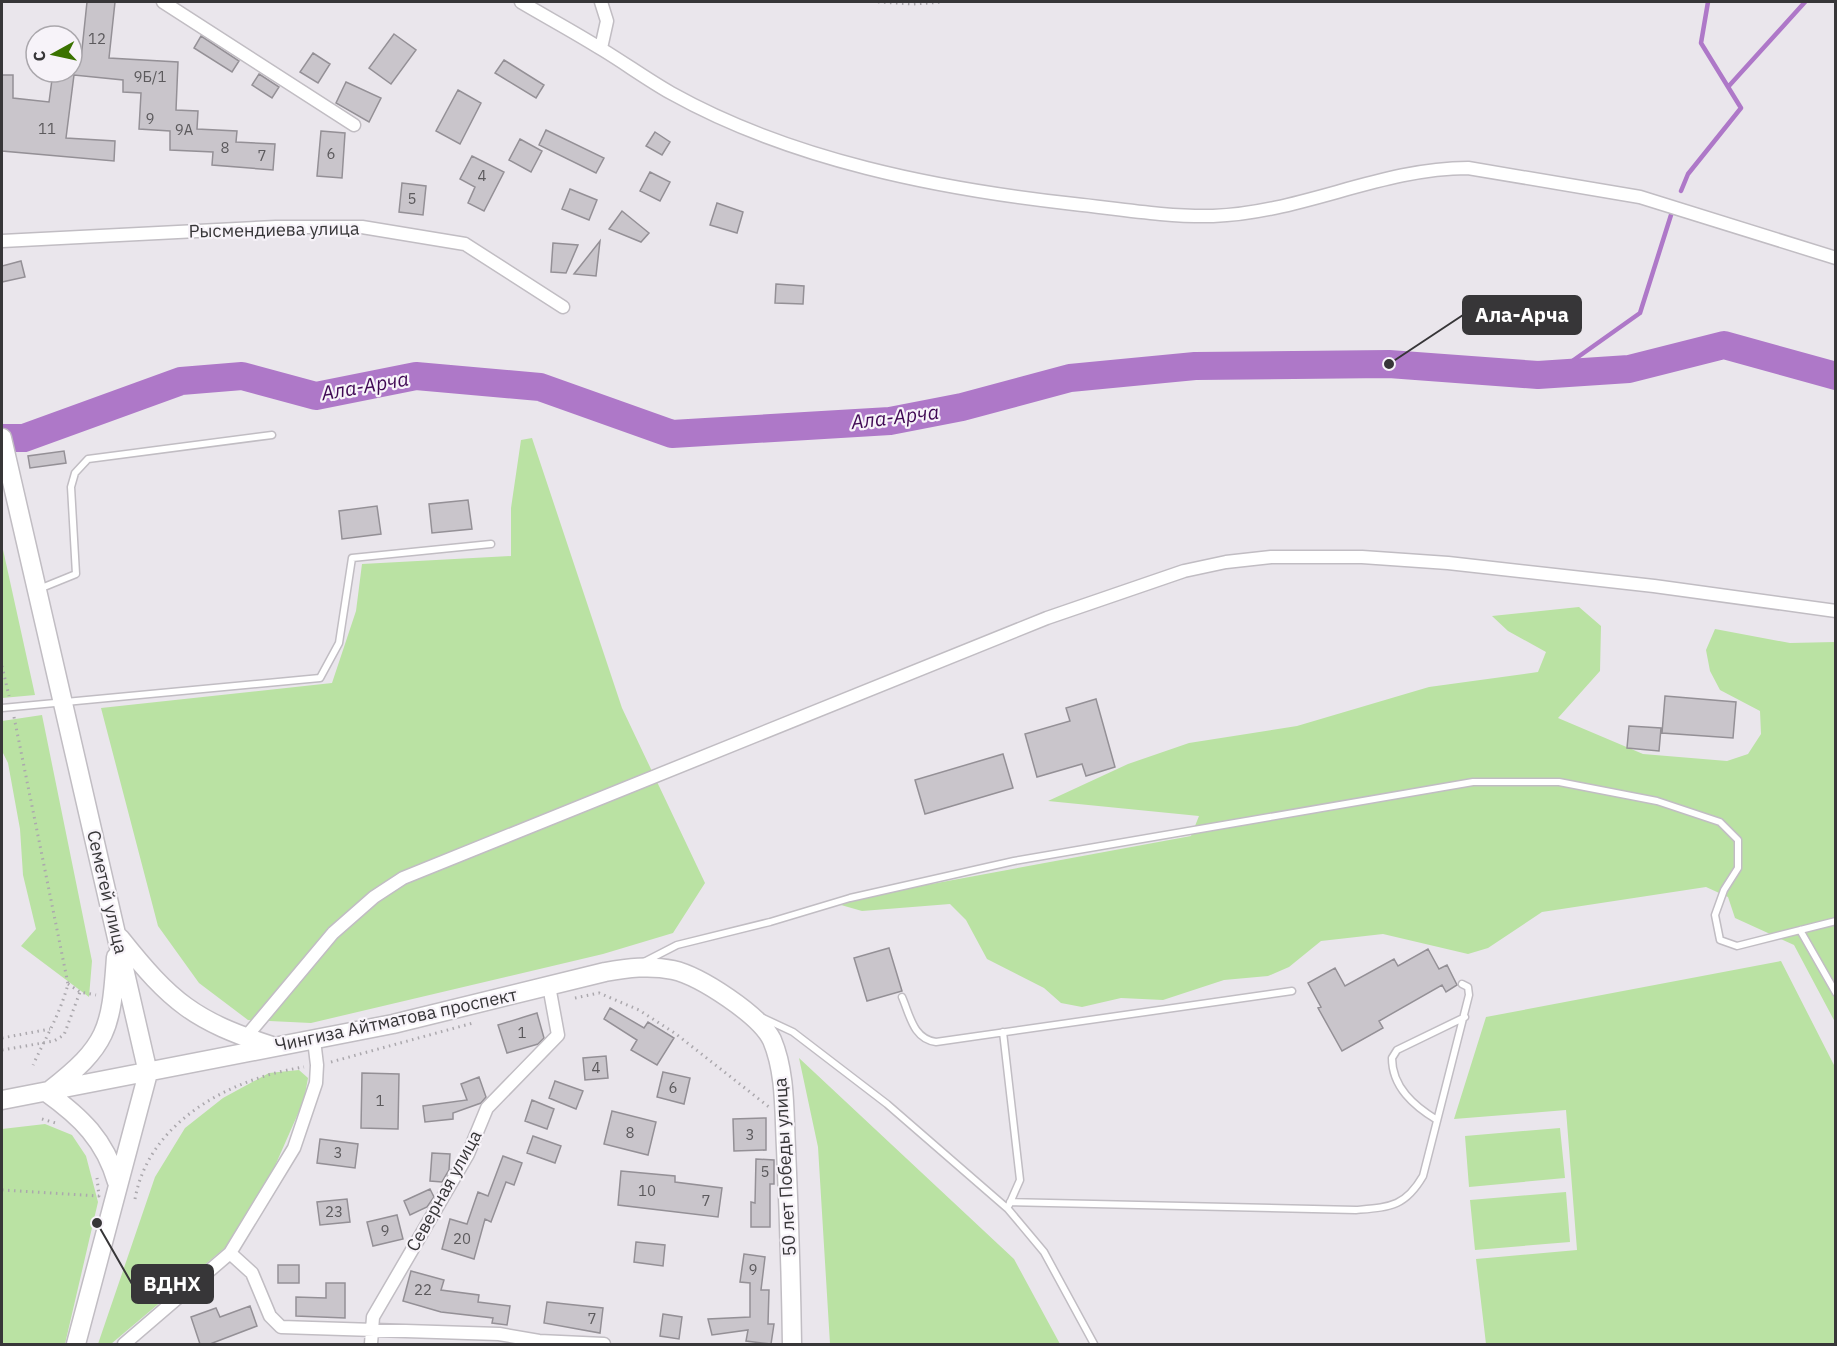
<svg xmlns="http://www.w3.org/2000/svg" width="1837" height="1346" font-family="'IBM Plex Sans',sans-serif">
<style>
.green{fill:#bae2a3}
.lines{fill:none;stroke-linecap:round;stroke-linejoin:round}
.stream{stroke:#ae78c8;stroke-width:4.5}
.river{stroke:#ae78c8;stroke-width:28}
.building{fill:#c9c5cb;stroke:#949096;stroke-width:1.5}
.service-casing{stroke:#c1bdc3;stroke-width:9}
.minor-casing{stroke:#c1bdc3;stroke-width:15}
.secondary-casing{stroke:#c1bdc3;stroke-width:21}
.path{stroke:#aba8ad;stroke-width:3;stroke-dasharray:1.5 4.5;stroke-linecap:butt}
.service{stroke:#fff;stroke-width:6}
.minor{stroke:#fff;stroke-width:12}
.secondary{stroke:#fff;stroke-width:18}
.labels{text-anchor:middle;stroke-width:4.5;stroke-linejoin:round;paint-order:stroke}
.number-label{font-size:15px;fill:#5c5a5d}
.street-label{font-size:18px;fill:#373638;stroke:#f7f3f9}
.water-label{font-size:20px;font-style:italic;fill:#400954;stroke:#f7f3f9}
.leader{fill:none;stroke:#373638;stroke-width:2}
.callout-dot{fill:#373638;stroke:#f7f3f9;stroke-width:2}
.callout{fill:#373638;stroke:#373638;stroke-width:2}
.callout-label{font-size:20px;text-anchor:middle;font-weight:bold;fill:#fff}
</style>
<rect width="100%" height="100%" fill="#eae6ec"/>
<path class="green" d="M532 438 622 708 705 883 673 933 603 954 311 1023 248 1020 199 983 158 926 101 708 332 683 356 611 362 564 511 556V508L521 440Z
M2 545 35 695 2 698Z
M1579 607 1601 626 1600 671 1558 718 1643 754 1727 761 1748 754 1761 734 1760 711 1720 690 1710 671 1706 650 1715 629 1790 643 1835 642V1022L1794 945 1735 918 1728 897 1706 887 1542 912 1488 948 1468 954 1383 934 1321 941 1289 967 1268 976 1224 980 1163 1000 1121 998 1082 1007 1061 1003 1044 988 987 959 966 920 950 904 862 911 841 905 861 897 1191 836 1199 816 1048 801 1128 764 1189 743 1297 726 1429 687 1538 672 1546 652 1508 631 1492 616Z
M42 715 92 961 89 997 21 946 36 929 23 875 20 829 8 763 2 751V721Z
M1781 961 1835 1067V1344H1486L1476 1259 1577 1250 1566 1110 1454 1119 1486 1017Z
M799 1058 1014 1259 1060 1344H830L818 1147Z
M299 1070 308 1078 304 1100 271 1175 227 1246 111 1344H98L155 1177 185 1128 223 1098 269 1073Z
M45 1124 72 1135 86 1156 98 1202 65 1344H2V1129Z
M1560 1128 1565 1178 1469 1187 1465 1136Z
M1566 1192 1570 1242 1475 1250 1470 1200Z"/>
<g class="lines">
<path class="stream" d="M1728 87 1805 2
M1681 191 1688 174 1741 108 1701 43 1708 2
M1554 374 1640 313 1671 215"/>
<path class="river" d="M2 438H24L181 381 242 376 316 396 416 376 540 387 672 434 890 421 962 407 1070 378 1195 366 1389 364 1538 375 1629 369 1724 345 1836 376"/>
</g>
<path class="building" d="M87 2H115L109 58 178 62 176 110 198 111 197 129 237 131 236 142 275 144 273 170 212 165 213 152 170 150V131L139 129 141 93 123 92V80L74 75 66 138 115 141 114 161 2 151V75H13V98L49 102 53 72H72V58L81 59Z
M394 34 416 50 391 84 369 68Z
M201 36 239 61 232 72 194 48Z
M313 53 330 64 318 83 300 72Z
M504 60 544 85 536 98 495 73Z
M259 74 279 87 272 98 252 85Z
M346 82 381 98 369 122 336 103Z
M458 90 481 103 460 144 436 131Z
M546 130 604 158 596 173 539 145Z
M321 131 345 133 342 178 317 176Z
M655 132 670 142 662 155 646 146Z
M520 139 542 151 531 172 509 160Z
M472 156 504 172 484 211 468 203 475 187 460 179Z
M650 172 670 182 660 201 640 191Z
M402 183 426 186 423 215 399 212Z
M570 189 597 200 589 220 562 209Z
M717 203 743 212 737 233 710 225Z
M622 211 649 233 641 242 609 229Z
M600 241 596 276 574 274Z
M553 243 578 245 566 273 551 272Z
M21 261 25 277 2 282V266Z
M776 284 804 286 803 304 775 303Z
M64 451 66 463 30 468 28 456Z
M468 500 472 529 432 533 429 504Z
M377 506 381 534 342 539 339 511Z
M1665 696 1736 702 1733 738 1662 733Z
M1096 699 1115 767 1086 776 1082 764 1037 777 1025 734 1070 721 1066 708Z
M1629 726 1661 728 1659 751 1627 748Z
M1003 754 1013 788 925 814 915 780Z
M889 948 902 991 867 1001 854 958Z
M1428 949 1439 969 1447 965 1457 985 1446 992 1442 985 1379 1021 1383 1028 1342 1051 1318 1008 1321 1007 1308 983 1335 968 1345 986 1394 959 1398 966Z
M610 1008 644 1028 648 1022 674 1038 657 1065 631 1050 637 1040 604 1019Z
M537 1013 544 1038 538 1044 507 1053 498 1025Z
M606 1056 608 1078 585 1080 583 1058Z
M663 1072 690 1078 684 1104 657 1097Z
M362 1073 399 1074 398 1129 361 1128Z
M479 1077 486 1097 481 1103 453 1113V1119L425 1122 423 1106 467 1100 461 1084Z
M555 1081 583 1091 576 1109 549 1098Z
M532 1100 554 1109 547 1129 525 1121Z
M612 1111 656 1122 648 1155 604 1144Z
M766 1118V1150L734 1151 733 1119Z
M533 1136 561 1146 555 1163 527 1153Z
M320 1139 358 1144 355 1168 317 1163Z
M432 1153 450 1154 449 1170 442 1182 430 1181Z
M503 1156 522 1163 514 1185 506 1182 491 1222 485 1219 474 1259 442 1249 450 1219 467 1224 478 1192 488 1196Z
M756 1159 774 1160V1184H770V1227H751V1202L755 1203Z
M621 1171 675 1176V1182L722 1188 718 1217 618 1205Z
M430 1189 434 1197 427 1207 410 1215 404 1201Z
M347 1199 350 1222 320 1225 317 1202Z
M397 1215 403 1239 373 1246 367 1222Z
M636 1242 665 1245 663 1266 634 1262Z
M744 1254 765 1257 761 1290H769L768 1324H774L771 1344 746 1341 748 1330 712 1335 708 1319 750 1317V1283L740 1282Z
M278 1265H299V1283H278Z
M411 1271 444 1280 441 1290 479 1295 478 1302 510 1306 507 1325 492 1323 493 1318 441 1312 403 1301Z
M326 1283H345V1318L296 1316V1297L326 1298Z
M547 1302 603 1308 600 1333 544 1323Z
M250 1306 257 1326 210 1344H200L191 1317 216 1308 220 1317Z
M663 1314 682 1317 679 1339 660 1336Z"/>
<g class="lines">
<g class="service-casing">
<path id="service" d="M39 589 76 574 71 487 75 473 88 459 272 435
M2 708 320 678 339 643 352 558 491 544
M1800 930 1836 993
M644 962 677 945 770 922 850 898 1014 861 1473 782H1559L1657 801 1720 822 1738 840V868L1724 890 1715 915 1720 940 1737 946 1836 921
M902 997C910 1015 913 1039 936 1042L1292 991
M763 1018 793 1032 887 1104 1008 1209 1044 1252 1094 1344
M1003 1032 1020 1180 1009 1205
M1437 1120C1414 1106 1392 1087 1392 1058L1397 1050 1465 1017
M1010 1202 1356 1210C1390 1207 1405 1207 1423 1176L1469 995 1468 987 1462 984"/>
</g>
<g class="minor-casing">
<path id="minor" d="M163 2 354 125
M521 2C548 18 576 33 603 50 626 64 648 80 671 93 791 160 938 189 1074 204 1120 209 1167 217 1213 216 1301 213 1381 168 1468 168L1640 197 1836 258
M601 48 607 21 601 2
M2 241 276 227H362L465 244 563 307
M245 1038 333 933 374 897 403 878 1047 618 1184 571 1226 562 1271 557H1362L1448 563 1654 586 1836 611
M230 1253 252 1273 270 1316 281 1327 499 1334 539 1341 604 1344
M124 1344 230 1253 294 1148 316 1083 317 1065 314 1040
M371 1344 373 1317 468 1154 487 1108 558 1035 549 986"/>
</g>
<g class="secondary-casing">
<path id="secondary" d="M2 438 148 1073 76 1344
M120 938C171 1002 194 1021 272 1046
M49 1091C108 1045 111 1030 116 957
M46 1092C81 1117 105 1140 117 1182
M2 1100 393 1024 605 972C627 968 650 965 673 970 700 976 760 1015 772 1040 786 1073 784 1113 786 1148 789 1214 791 1279 792 1344"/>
</g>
<path class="path" d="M878 2 913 4 943 2
M2 666 9 696
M14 717 68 984C60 1014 46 1037 33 1065
M68 984 80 992 96 995
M575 998 599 993 639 1010 676 1034 769 1107
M2 1038 50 1029
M2 1050 54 1041 64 1035 80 992
M331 1062 473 1023
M42 1119 59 1124
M2 1190 99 1196 97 1178
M135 1199C149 1120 233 1078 304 1067"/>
<use href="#service" class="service"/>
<use href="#minor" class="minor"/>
<use href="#secondary" class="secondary"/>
</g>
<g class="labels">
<g class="number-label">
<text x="97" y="44">12</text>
<text x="150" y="82">9Б/1</text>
<text x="150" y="124">9</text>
<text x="47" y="134">11</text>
<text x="184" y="135">9А</text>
<text x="225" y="153">8</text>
<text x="331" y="159">6</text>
<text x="262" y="161">7</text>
<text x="482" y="181">4</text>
<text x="412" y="204">5</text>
<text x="522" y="1038">1</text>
<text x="596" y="1073">4</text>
<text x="673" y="1093">6</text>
<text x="380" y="1106">1</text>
<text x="630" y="1138">8</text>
<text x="750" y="1140">3</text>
<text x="338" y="1158">3</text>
<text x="765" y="1177">5</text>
<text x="647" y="1196">10</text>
<text x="706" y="1206">7</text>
<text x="334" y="1217">23</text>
<text x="385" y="1236">9</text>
<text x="462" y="1244">20</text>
<text x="753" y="1275">9</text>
<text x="423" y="1295">22</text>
<text x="592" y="1324">7</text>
</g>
<g class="street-label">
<text transform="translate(274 230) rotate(-1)" y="6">Рысмендиева улица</text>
<text transform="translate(107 892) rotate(77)" y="6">Семетей улица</text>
<text transform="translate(396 1020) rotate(-12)" y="6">Чингиза Айтматова проспект</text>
<text transform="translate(785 1167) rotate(-93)" y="6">50 лет Победы улица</text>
<text transform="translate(444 1191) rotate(-61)" y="6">Северная улица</text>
</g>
<g class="water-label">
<text transform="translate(365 386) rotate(-10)" y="7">Ала-Арча</text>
<text transform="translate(895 417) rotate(-7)" y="7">Ала-Арча</text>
</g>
</g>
<path class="leader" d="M1389 364L1463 315M97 1223L132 1284"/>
<g class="callout-dot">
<circle cx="1389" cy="364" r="6"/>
<circle cx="97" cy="1223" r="6"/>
</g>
<g class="callout">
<rect x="1463" y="296" width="118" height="38" rx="6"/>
<rect x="132" y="1265" width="81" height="38" rx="6"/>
</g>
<g class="callout-label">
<text x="1522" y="322">Ала-Арча</text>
<text x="172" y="1291">ВДНХ</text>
</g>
<rect width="1837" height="1346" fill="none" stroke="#373638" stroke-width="6"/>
<g transform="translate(54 54) rotate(262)"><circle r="28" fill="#f7f3f9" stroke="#aaa7ac" stroke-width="1.5"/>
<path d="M0-4.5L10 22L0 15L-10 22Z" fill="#3a7200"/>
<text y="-9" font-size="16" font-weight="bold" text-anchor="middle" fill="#373638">С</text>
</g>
</svg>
